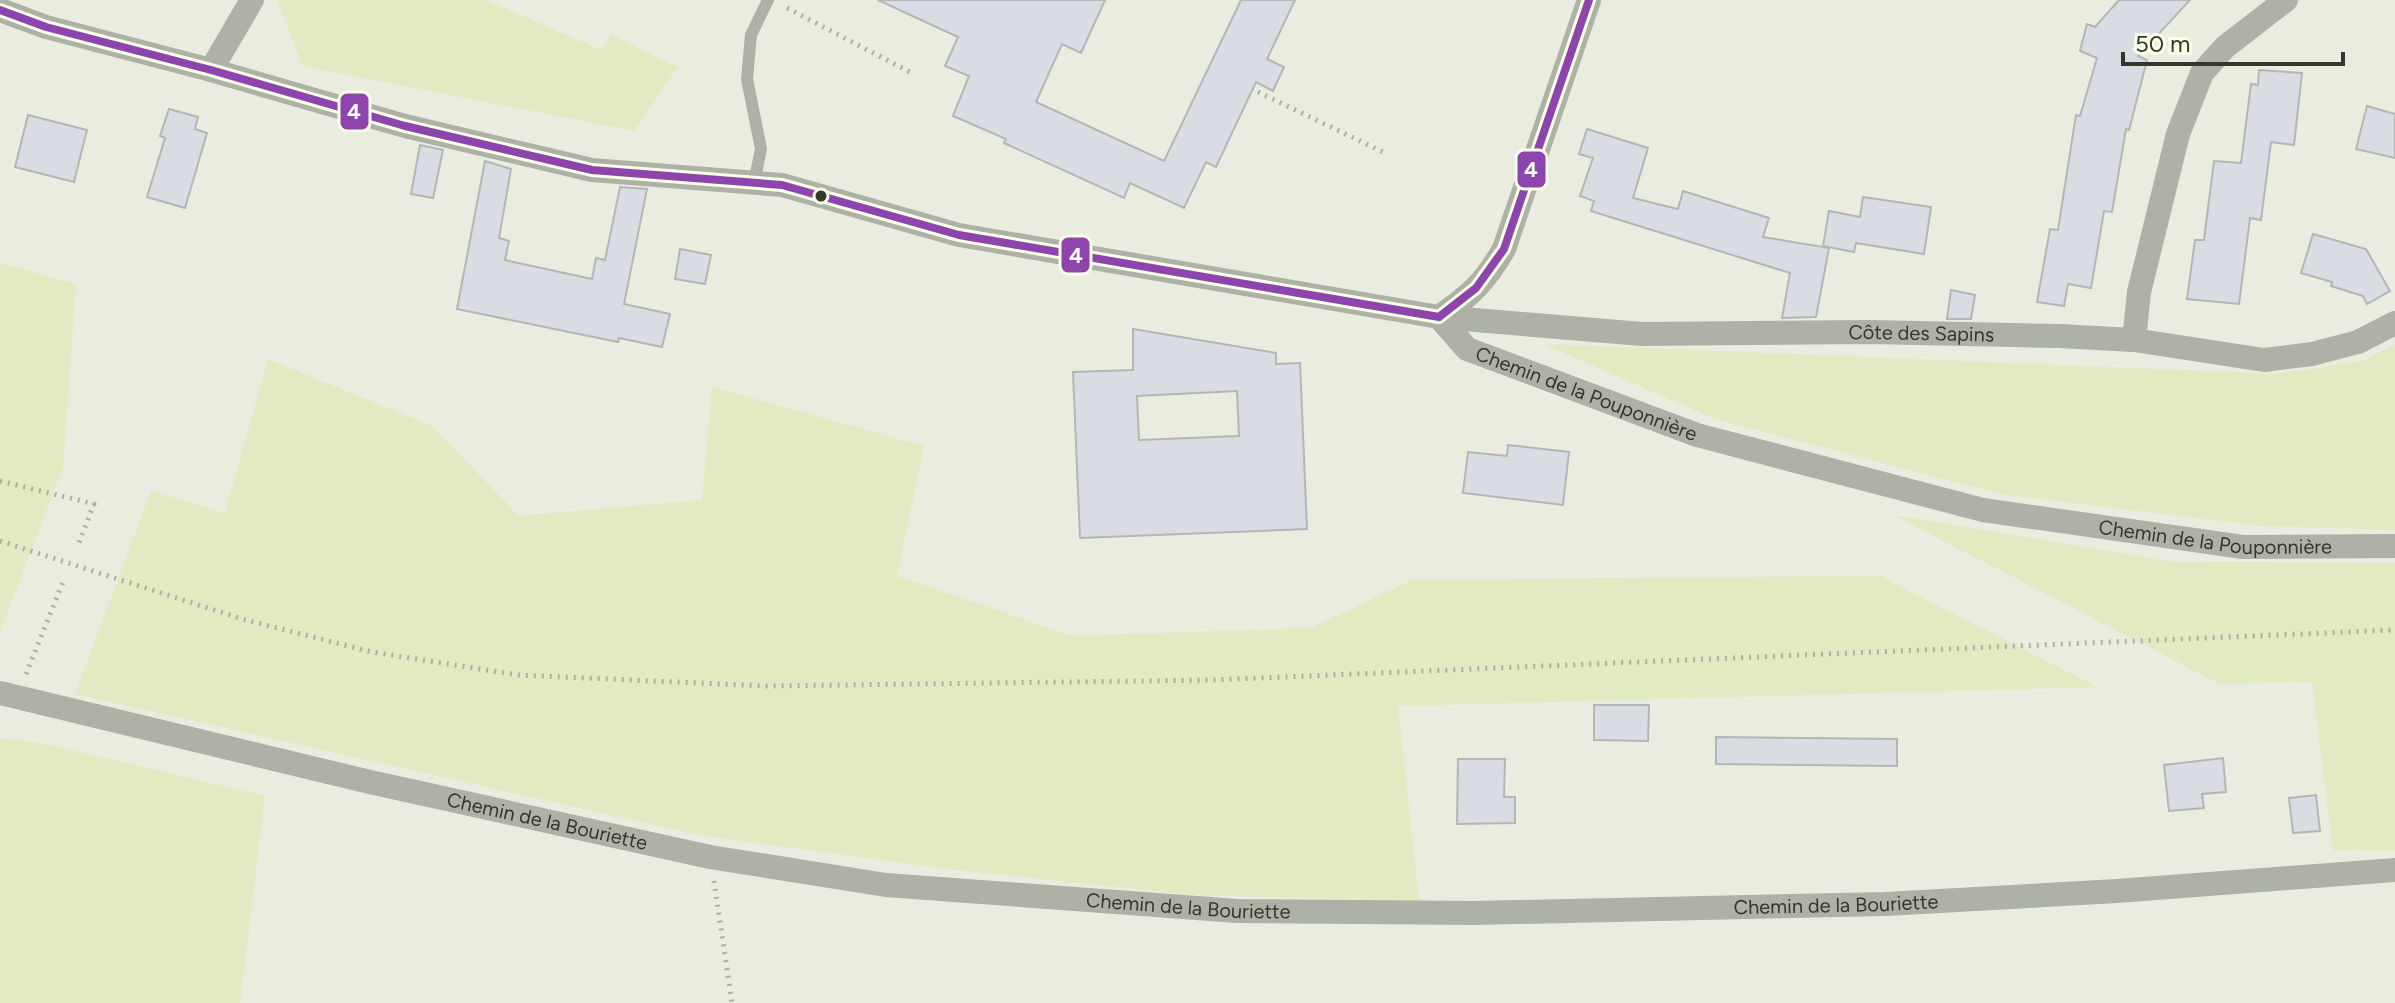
<svg xmlns="http://www.w3.org/2000/svg" width="2395" height="1003" font-family="Figtree,sans-serif">
<style>
.green{fill:#e1eac1}
.building{fill:#d9dde3;stroke:#b4b6b4;stroke-width:2;fill-rule:evenodd}
.lines{fill:none;stroke-linecap:round;stroke-linejoin:round}
.path{stroke:#adafa4;stroke-width:5;stroke-dasharray:2 6;stroke-linecap:butt}
.service{stroke:#aeb1a5;stroke-width:12}
.minor{stroke:#aeb1a5;stroke-width:24}
.bus-1-casing{stroke:#f9ffe7;stroke-width:14}
.bus-1{stroke:#8e44ad;stroke-width:8}
.bus-dot{fill:#35372d;stroke:#f9ffe7;stroke-width:3}
.labels{text-anchor:middle;stroke-width:7;stroke-linejoin:round;paint-order:stroke}
.street-label{font-size:20px;fill:#35372d;stroke:#f9ffe7}
.line-badge{stroke:#f9ffe7;stroke-width:3}
.badge-label{font-size:22px;text-anchor:middle;font-weight:bold;fill:#fff}
</style>
<rect width="100%" height="100%" fill="#e9ecdf"/>
<path class="green" d="M277 0H486L601 50 611 35 678 67 634 131 303 66Z
M0 263 76 284 63 467 0 632Z
M1544 344 2275 374 2363 361 2395 344V530L2262 526 2001 494 1715 419Z
M268 359 432 426 519 516 702 500 712 387 924 446 897 576 1072 636 1311 628 1412 580 1880 576 2098 687 1398 706 1419 901 1192 895 940 868 704 836 75 694 151 491 225 513Z
M1893 515 2174 562 2395 563V851L2333 850 2312 682 2220 684Z
M0 738 42 743 265 796 240 1003H0Z"/>
<path class="building" d="M878 0H1105L1081 53 1062 44 1036 102 1164 161 1241 0H1295L1267 59 1284 67 1273 91 1256 82 1216 167 1206 162 1184 208 1130 183 1124 198 1004 143 1006 139 953 116 969 76 945 66 958 37Z
M2119 0H2190L2138 56 2147 60 2129 130 2126 129 2112 212 2104 211 2091 288 2068 284 2064 306 2037 302 2050 229 2058 230 2076 115 2080 116 2097 58 2080 51 2087 24 2095 27Z
M2259 70 2302 73 2294 145 2271 142 2261 220 2250 218 2239 304 2187 299 2195 240H2204L2214 161 2241 163 2251 84 2258 85Z
M2367 106 2395 114V158L2356 149Z
M169 109 198 117 195 129 207 133 185 208 147 197 165 138 160 136Z
M28 115 87 130 74 182 15 167Z
M1587 129 1648 148 1633 198 1678 209 1683 191 1769 218 1763 237 1829 248 1816 317 1782 318 1790 273 1591 211 1594 201 1580 196 1593 158 1579 154Z
M420 145 443 150 433 198 411 194Z
M485 161 511 169 499 238 509 241 505 260 592 279 596 258 605 260 620 187 647 189 624 304 670 314 662 347 619 338 618 342 457 309Z
M1863 197 1931 207 1924 254 1856 243 1854 252 1823 246 1829 211 1860 217Z
M2313 234 2366 249 2390 291 2367 304 2363 296 2331 286 2332 282 2301 273Z
M680 249 711 255 705 284 675 279Z
M1951 290 1975 295 1971 319H1947Z
M1133 329 1276 353V364L1300 363 1307 529 1080 538 1073 372 1133 370ZM1237 391 1239 436 1139 440 1137 396Z
M1508 445 1569 452 1563 505 1463 493 1468 452 1507 456Z
M1594 705H1649L1648 741 1594 740Z
M1716 737 1897 739V766L1716 764Z
M2223 758 2226 792 2202 794 2204 808 2169 811 2164 765Z
M1458 759H1505L1504 797H1515V823L1457 824Z
M2316 795 2320 831 2293 833 2289 798Z"/>
<g class="lines">
<path class="path" d="M787 8 910 72
M1258 92 1383 152
M0 481 94 504 78 545
M0 541 242 619 372 652 518 675 766 686 1212 680 2395 630
M26 674 63 582
M714 881 732 1003"/>
<path class="service" d="M754 183 761 149 747 79 751 35 768 0"/>
<g class="minor">
<path id="s1" d="M0 10 46 27 211 70 405 126 592 170 782 185 959 235 1439 317 1642 334 1870 332 2059 336 2134 340 2264 360 2312 354 2358 342 2395 323"/>
<path d="M211 70 252 0"/>
<path id="s2" d="M1439 317 1467 349 1697 435 1983 510 2243 547 2395 546"/>
<path d="M1439 317C1470 296 1485 282 1504 249L1589 0"/>
<path d="M2134 340 2139 292 2178 134 2202 73 2225 47 2286 0"/>
<path id="s3" d="M0 693 370 782 710 857 886 885 1237 911 1474 913 1886 904 2117 891 2395 870"/>
</g>
<g class="bus-1-casing">
<path id="bus-1" d="M0 10 46 27 211 70 405 126 592 170 782 185 959 235 1439 317
M1439 317 1476 288 1504 249 1589 0"/>
</g>
<use href="#bus-1" class="bus-1"/>
</g>
<circle class="bus-dot" cx="821" cy="196" r="7"/>
<g class="labels">
<g class="street-label">
<text dy="7" stroke="none"><textPath href="#s1" startOffset="1958">Côte des Sapins</textPath></text>
<text dy="7" stroke="none"><textPath href="#s2" startOffset="170">Chemin de la Pouponnière</textPath></text>
<text dy="7" stroke="none"><textPath href="#s2" startOffset="818">Chemin de la Pouponnière</textPath></text>
<text dy="7" stroke="none"><textPath href="#s3" startOffset="562">Chemin de la Bouriette</textPath></text>
<text dy="7" stroke="none"><textPath href="#s3" startOffset="1858">Chemin de la Bouriette</textPath></text>
<text dy="7" stroke="none"><textPath href="#s3" startOffset="1210">Chemin de la Bouriette</textPath></text>
</g>
</g>
<g class="line-badge">
<rect x="339" y="92" width="31" height="39" rx="8" fill="#8e44ad"/>
<rect x="1516" y="150" width="31" height="39" rx="8" fill="#8e44ad"/>
<rect x="1060" y="236" width="31" height="38" rx="8" fill="#8e44ad"/>
</g>
<g class="badge-label">
<text x="354" y="119">4</text>
<text x="1531" y="177">4</text>
<text x="1076" y="263">4</text>
</g>
<path d="M2123 52v12h220v-12" fill="none" stroke="#35372d" stroke-width="4"/>
<text x="2135" y="52" font-size="24" fill="#35372d" stroke="#f9ffe7" stroke-width="6" paint-order="stroke">50 m</text>
</svg>
